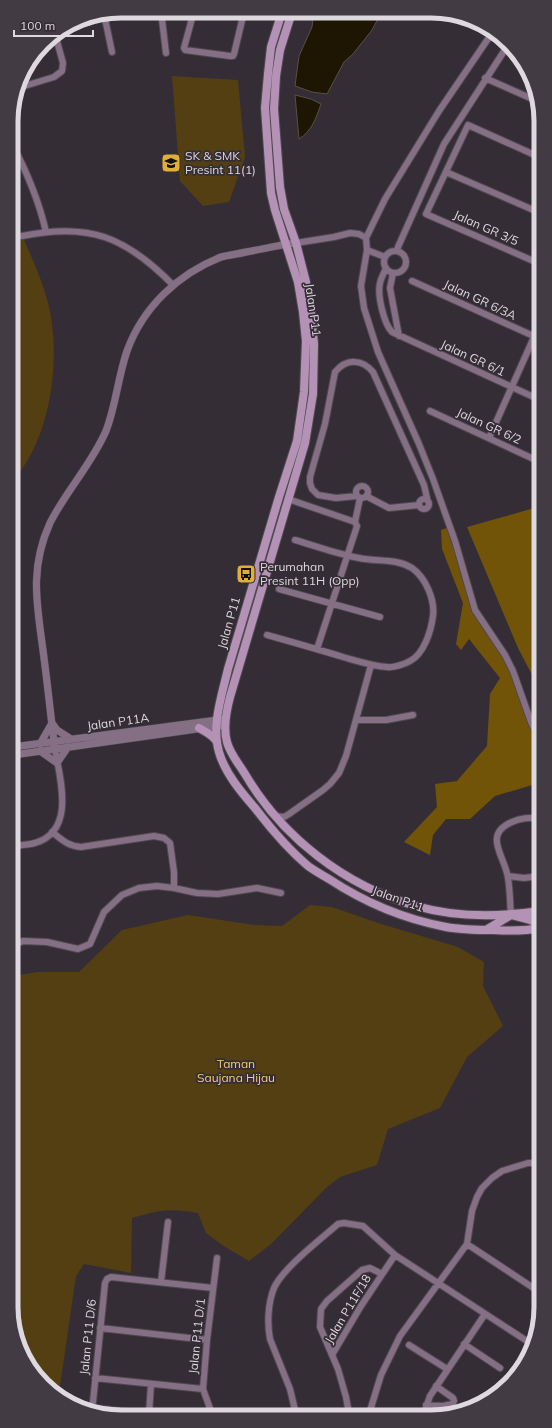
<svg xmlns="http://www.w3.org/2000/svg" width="552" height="1428" font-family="Mulish,sans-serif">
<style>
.green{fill:#533f12}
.forest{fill:#715408}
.water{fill:#1e1502;stroke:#585044}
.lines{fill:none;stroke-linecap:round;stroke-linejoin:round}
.minor-casing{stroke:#504951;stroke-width:8}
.tertiary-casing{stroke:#504951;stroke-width:8}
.secondary-casing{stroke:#504951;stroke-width:10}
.minor{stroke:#846f85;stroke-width:6}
.tertiary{stroke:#846f85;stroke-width:7}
.secondary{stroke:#b392b5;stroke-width:8}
.labels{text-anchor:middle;stroke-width:3.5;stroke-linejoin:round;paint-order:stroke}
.poi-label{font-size:12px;fill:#ded9de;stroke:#352d36;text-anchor:start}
.street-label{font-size:12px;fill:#ded9de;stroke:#352d36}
.park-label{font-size:12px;fill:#f9cd70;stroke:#352d36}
.rim{fill:none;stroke:#ded9de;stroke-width:5}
</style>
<rect width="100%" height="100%" fill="#352d36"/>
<path class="green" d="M172 76 238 80 245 157 229 202 203 206 180 181Z
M12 210C23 241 40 271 48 303 62 358 51 439 12 482Z
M310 905 332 907 378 923 458 947 484 962 483 986 503 1026 467 1057 440 1108 388 1129 377 1165 340 1177 327 1187 271 1244 249 1261 222 1245 206 1233 198 1213C170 1208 159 1210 132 1218L131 1273 84 1264 76 1276 59 1393 43 1385 15 1335 14 976 37 972H79L122 930 188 915 254 925 282 926Z"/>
<path class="forest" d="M538 507 539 688 518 648 467 527Z
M447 528 474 613 503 655 520 697 539 732V783L495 796 470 819H446L433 835 430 855 404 842 437 807 435 784 457 781 487 746 490 694 500 678 469 639 461 650 456 644 463 603 442 549 441 530Z"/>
<path class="water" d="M314 12 381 13 372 30 353 54 344 62 327 94 312 92 295 86 299 56 312 27Z
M295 95 311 99 321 104C316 118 312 131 299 139Z"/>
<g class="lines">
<g class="minor-casing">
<path id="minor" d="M161 11 166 53
M194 11 184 48 185 50 230 56H233L234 54 244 12
M110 13 127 11
M104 14 112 52
M78 20 84 18
M492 33 439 111 385 199 366 238 367 250 361 286 364 308 378 352 419 444 433 479 455 541 475 610 505 655 513 671 531 722 539 739
M485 78 537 101
M18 88 54 77 62 71 63 63 55 34
M11 142C26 170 39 201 46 232
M537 156 468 125 426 214 538 263
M446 172 538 212
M22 236C89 222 126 237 173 285
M296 243 334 237 350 233 359 234 366 238
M367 250 385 257
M397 251 398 247 444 144 508 45
M384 262a11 11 0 1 1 22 0a11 11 0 1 1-22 0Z
M386 268C384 273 381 278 380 283 377 295 384 324 392 332L538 399
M393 273 390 288 399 336
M412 281 538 338
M430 411 538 461
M489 438 534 337
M356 492a6 6 0 1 1 12 0a6 6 0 1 1-12 0Z
M357 496 336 498 318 495 312 489 310 483V477L325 424 335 372C347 358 362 359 373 372L424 485 427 498V500
M366 496 389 508 419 505
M419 504a5 5 0 1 1 10 0a5 5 0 1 1-10 0Z
M288 499 355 522
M279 589 380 617
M267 635C292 642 317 649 343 657 357 661 372 666 387 667 393 668 405 664 410 661 424 654 431 631 433 616 435 600 426 578 412 568 396 558 377 562 359 558 337 554 316 546 295 540
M317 649 357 526 355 522 360 498
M356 720H386L413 715
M275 816 284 817 289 814 323 790 330 784 339 773 346 756 371 665
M52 832C62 840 68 846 81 847L154 836 164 838 170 843 174 872V888
M13 846C20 845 28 845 35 843 76 831 60 779 55 749
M508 876 524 878 540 876
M511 915C510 903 510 890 508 878 505 856 482 835 512 822 520 818 531 817 539 819
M14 945 23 941 47 942 78 949 90 944 104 912 122 895 139 888 157 886 174 888 197 893 218 894 257 888 281 893
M467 1244 541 1293
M161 1282 168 1222
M100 1328 207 1340
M464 1344 500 1368
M409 1345 447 1369
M332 1355 361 1306 395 1255
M95 1378 203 1389
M509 1382 523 1362
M93 1402 105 1283 107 1279 111 1277 213 1288
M426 1405 443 1406 452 1404 454 1401 453 1398 436 1386
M86 1407 156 1415
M424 1413 430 1396 485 1314
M149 1414 151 1384
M212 1414 203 1389 207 1340 217 1258
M296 1414 290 1389 270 1339C267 1323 268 1303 274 1288 283 1268 321 1239 338 1224L344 1223 363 1226 395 1255 530 1343
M349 1414 346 1397 338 1369 320 1327 321 1309 327 1301 362 1270 370 1268 382 1274
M369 1414 381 1375 400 1336 467 1244 472 1211 477 1197 482 1188 492 1178 502 1171 528 1163H540"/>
</g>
<g class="tertiary-casing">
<path id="tertiary" d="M52 723 57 730 71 739
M40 744 52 723
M13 747 225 719
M55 749C51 719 48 688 44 658 38 609 28 571 50 523 66 491 91 465 106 431 116 405 118 377 127 351 143 307 178 274 221 257 229 255 238 254 246 252 263 249 279 245 296 243
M40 751 57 763 68 747
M13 755 225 725"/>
</g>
<g class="secondary-casing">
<path id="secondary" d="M282 12 271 47 268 74 265 108 271 193 275 210 298 282 303 312 306 341 304 392 297 441 279 497 228 669C222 695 211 726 219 752 225 773 241 792 255 808 271 829 288 849 308 866 315 871 322 875 329 879 364 902 404 919 446 927 462 930 478 930 494 930 509 931 525 931 540 928
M292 12 280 50 276 76 274 109 280 187 284 209 296 243 306 282 311 313 314 344 313 394 305 443 230 697C226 712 223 728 227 742 230 754 239 764 245 774 282 837 345 886 416 906 457 918 498 917 540 911
M199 728C206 732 213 735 217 742
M486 930 511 915 530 920 540 924"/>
</g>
<use href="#minor" class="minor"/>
<use href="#tertiary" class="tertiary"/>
<use href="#secondary" class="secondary"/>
</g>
<defs>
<g id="school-square" transform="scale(1)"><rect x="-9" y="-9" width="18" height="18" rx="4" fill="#e2af34" stroke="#352d36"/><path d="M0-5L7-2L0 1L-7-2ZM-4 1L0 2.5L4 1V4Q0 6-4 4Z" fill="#111"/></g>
<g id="bus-square" transform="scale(1)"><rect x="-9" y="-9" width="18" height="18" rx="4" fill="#e2af34" stroke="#352d36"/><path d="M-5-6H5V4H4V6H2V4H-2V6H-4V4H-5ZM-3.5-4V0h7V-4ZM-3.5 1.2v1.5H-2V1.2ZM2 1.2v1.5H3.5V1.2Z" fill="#111"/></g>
</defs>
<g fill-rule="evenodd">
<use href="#school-square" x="171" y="163"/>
<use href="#bus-square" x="246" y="574"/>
</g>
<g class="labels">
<g class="poi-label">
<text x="185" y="160">SK &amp; SMK<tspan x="185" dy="14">Presint 11(1)</tspan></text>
<text x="260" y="571">Perumahan<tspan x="260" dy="14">Presint 11H (Opp)</tspan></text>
</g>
<g class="street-label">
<text transform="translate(486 228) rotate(24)" y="4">Jalan GR 3/5</text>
<text transform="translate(480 300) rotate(25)" y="4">Jalan GR 6/3A</text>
<text transform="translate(313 310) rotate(82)" y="4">Jalan P11</text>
<text transform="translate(473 358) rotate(25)" y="4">Jalan GR 6/1</text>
<text transform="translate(489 426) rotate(25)" y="4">Jalan GR 6/2</text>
<text transform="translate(229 623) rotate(-74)" y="4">Jalan P11</text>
<text transform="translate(118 722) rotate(-8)" y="4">Jalan P11A</text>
<text transform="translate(398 899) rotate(20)" y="4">Jalan P11</text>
<text transform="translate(348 1309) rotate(-59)" y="4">Jalan P11F/18</text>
<text transform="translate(197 1336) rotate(-84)" y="4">Jalan P11 D/1</text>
<text transform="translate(88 1337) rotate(-84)" y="4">Jalan P11 D/6</text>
</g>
<g class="park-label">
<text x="236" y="1068">Taman<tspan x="236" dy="14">Saujana Hijau</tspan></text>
</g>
</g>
<path d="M0 0H552V1428H0ZM121 18H431A103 103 0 0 1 534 121V1307A103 103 0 0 1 431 1410H121A103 103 0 0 1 18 1307V121A103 103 0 0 1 121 18Z" fill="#433b43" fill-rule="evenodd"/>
<path class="rim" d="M121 18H431A103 103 0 0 1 534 121V1307A103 103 0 0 1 431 1410H121A103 103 0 0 1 18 1307V121A103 103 0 0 1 121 18Z"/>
<path d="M14 30v6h79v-6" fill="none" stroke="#ded9de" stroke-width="2"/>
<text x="20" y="30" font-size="12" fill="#ded9de" stroke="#352d36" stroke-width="3" paint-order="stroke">100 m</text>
</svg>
